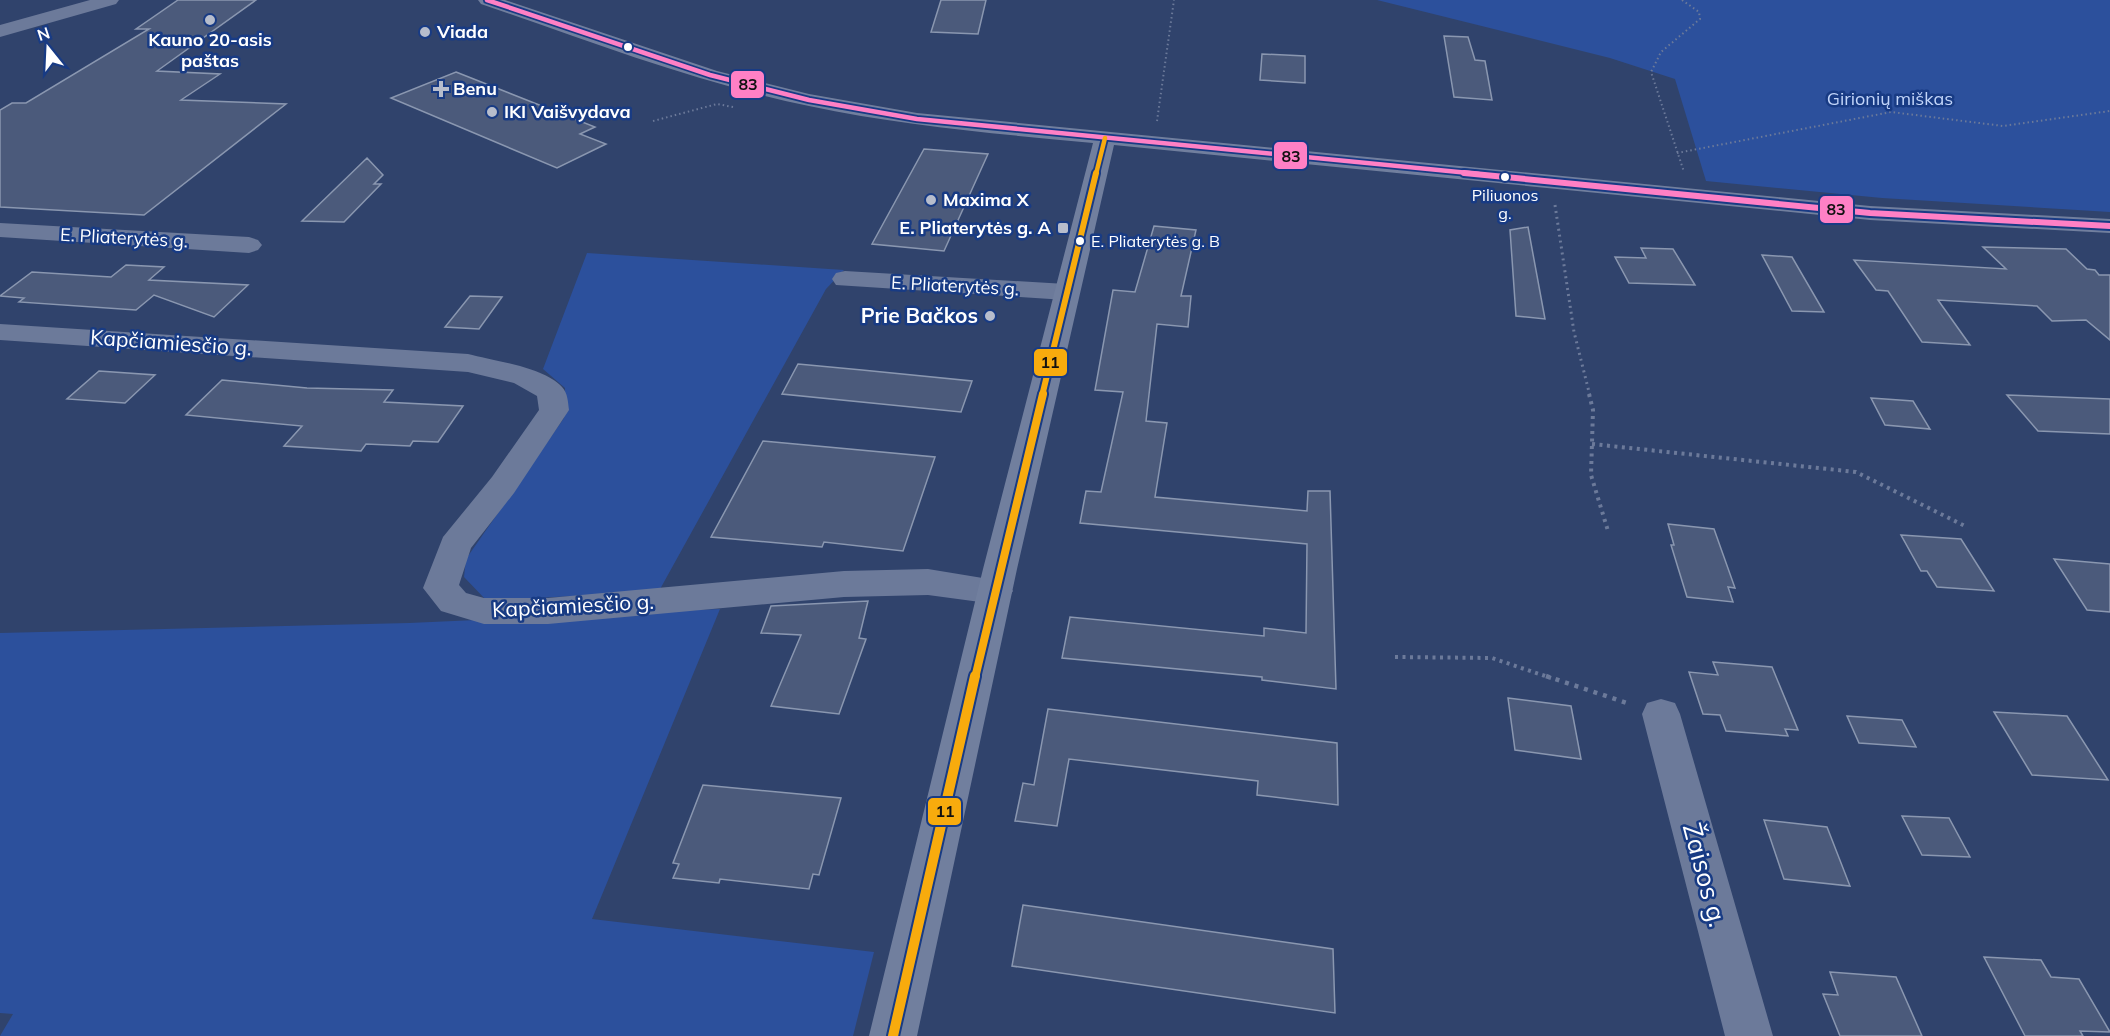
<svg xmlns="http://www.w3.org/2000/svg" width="2110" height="1036" font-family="Mulish,sans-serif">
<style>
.green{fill:#2c509c}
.building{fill:#4b5a7b;stroke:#8a97b0;stroke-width:1.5}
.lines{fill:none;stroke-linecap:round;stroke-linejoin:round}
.path-far3{stroke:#6c7a9a;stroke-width:2;stroke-dasharray:1.5 3;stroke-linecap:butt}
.path-far2{stroke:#6c7a9a;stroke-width:3;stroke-dasharray:2 4;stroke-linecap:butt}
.path-far1{stroke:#6c7a9a;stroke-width:4;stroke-dasharray:3 4.5;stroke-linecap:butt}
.path{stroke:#6c7a9a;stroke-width:4.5;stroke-dasharray:4 6;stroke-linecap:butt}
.minor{fill:#6c7a9a;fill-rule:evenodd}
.secondary{fill:#717f9e;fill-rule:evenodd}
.bus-1-far1-casing{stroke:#183b84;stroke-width:8}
.bus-1-casing{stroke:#183b84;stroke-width:10}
.bus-2-far3-casing{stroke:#183b84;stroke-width:8}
.bus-2-far2-casing{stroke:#183b84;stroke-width:10}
.bus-2-far1-casing{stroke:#183b84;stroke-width:12}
.bus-2-casing{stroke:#183b84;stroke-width:14}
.bus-1-far1{stroke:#ff80c5;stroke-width:4.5}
.bus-1{stroke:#ff80c5;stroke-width:6}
.bus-2-far3{stroke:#f8ab0d;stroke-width:4.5}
.bus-2-far2{stroke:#f8ab0d;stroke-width:6}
.bus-2-far1{stroke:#f8ab0d;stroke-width:8}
.bus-2{stroke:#f8ab0d;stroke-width:10}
.poi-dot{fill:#b7bdcc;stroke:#183b84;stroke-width:2}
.bus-dot{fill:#fff;stroke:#183b84;stroke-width:2}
.labels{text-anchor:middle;stroke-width:5;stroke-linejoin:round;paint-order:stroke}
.far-bus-label{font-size:16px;fill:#fff;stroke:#183b84}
.far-poi-label{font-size:18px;font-weight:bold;fill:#fff;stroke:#183b84;text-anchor:start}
.far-park-label{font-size:18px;fill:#c2d5f9;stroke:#183b84}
.far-street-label{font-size:18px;fill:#fff;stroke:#183b84}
.poi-label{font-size:21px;font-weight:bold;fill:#fff;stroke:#183b84;text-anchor:end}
.street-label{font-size:21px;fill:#fff;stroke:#183b84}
.near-street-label{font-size:26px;fill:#fff;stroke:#183b84}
.line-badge{stroke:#183b84;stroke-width:2}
.pale-badge-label{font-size:16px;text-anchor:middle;font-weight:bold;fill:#111}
</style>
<rect width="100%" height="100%" fill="#30436c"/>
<path class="green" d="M1377 0H2110V212L1882 198 1706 181 1675 79 1610 58Z
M587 253 844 270 826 289 659 591 487 601 464 577 466 559 564 418 565 388 543 369Z
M720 609 592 919 874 952 853 1036H0L13 1014 0 1013V633L409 623Z"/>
<path class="building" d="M178 0H256L157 71 220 74 181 100 286 104 144 215 0 207V110L12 103H26L149 29H136Z
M941 0H986L978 34 931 32Z
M1444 36 1468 37 1475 60 1485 61 1492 100 1454 97Z
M1262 54 1305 56V83L1260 80Z
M456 72 595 127 580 134 606 144 557 168 391 98Z
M924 149 988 154 944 251 872 244Z
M367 158 383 175 374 184H381L344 222 302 221Z
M1154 226 1196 230 1181 296H1191L1188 327 1157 324 1146 421 1167 423 1155 497 1307 511 1308 491H1330L1336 689 1262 680V677L1062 658 1070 617 1264 636V628L1306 633 1307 544 1080 523 1086 491 1101 492 1123 392 1095 390 1113 290 1135 292Z
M1528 227 1545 319 1516 316 1510 230Z
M1983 247 2066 249 2087 269 2095 270 2099 275H2110V340L2086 320 2052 321 2037 306 1938 300 1970 345 1922 342 1888 291 1876 290 1854 260 2006 269Z
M1641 248 1673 249 1695 285 1629 283 1615 257 1646 258Z
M1762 255 1792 257 1824 312 1792 311Z
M126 265 164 267 149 280 248 285 214 317 154 295 136 310 19 302 24 298 0 296 32 272 111 277Z
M470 296 502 297 479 329 445 327Z
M798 364 862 370 972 381 961 412 782 394Z
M99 371 155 375 125 403 67 399Z
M222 380 307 388 393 390 384 402 463 406 438 442 413 441 410 446 366 444 361 451 284 446 302 426 186 415Z
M2007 395 2110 399V434L2038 431Z
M1871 398 1913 401 1930 429 1885 425Z
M763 441 935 457 903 551 824 542 822 547 711 537Z
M1668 524 1714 529 1735 588 1728 587 1733 602 1687 597 1671 545H1674Z
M1901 535 1961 539 1994 591 1937 587 1927 571H1921Z
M2054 559 2110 564V612L2087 610Z
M868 601 859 638 866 639 839 714 771 706 801 635 761 633 771 606Z
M1713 662 1772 667 1798 730 1785 729 1788 736 1726 731 1720 715 1703 714 1689 672 1718 675Z
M1508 698 1571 706 1581 759 1515 750Z
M1048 709 1337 743 1338 805 1257 795 1258 781 1069 759 1057 826 1015 821 1023 783 1034 785Z
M1994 712 2067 716 2108 780 2032 775Z
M1847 716 1902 720 1916 747 1859 743Z
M703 785 841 798 819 875 813 874 809 889 720 879 719 883 673 878 679 864 673 863Z
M1902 816 1949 818 1970 857 1922 855Z
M1764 820 1827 827 1850 886 1784 879Z
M1023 905 1333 949 1335 1013 1012 966Z
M1984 957 2041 960 2051 977 2079 979 2110 1032 2080 1031 2083 1036H2025Z
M1830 972 1896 977 1922 1036H1840L1823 994 1838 995Z"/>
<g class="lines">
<path class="path-far3" d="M1682 0 1699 12 1700 19 1661 52 1651 72 1684 172
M653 121 717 104 733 107
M1157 121 1174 0
M1677 153 1891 112 2003 126 2110 111"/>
<path class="path-far2" d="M1555 205 1574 332 1590 396"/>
<path class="path-far1" d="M1589 394 1593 410 1591 475 1608 531
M1592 444 1856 472 1965 526
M1395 657 1492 658 1551 678"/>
<path class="path" d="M1546 676 1630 704"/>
<path class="minor" d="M90 0H119L116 4 0 37V25Z
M0 223 249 237 258 240 262 245 258 250 249 253 0 237Z
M845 271 1066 284 1075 286 1079 292 1075 298 1066 300 836 285 832 279 836 273Z
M0 324 468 354C494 361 544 367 562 387 568 393 568 403 569 410L514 493 471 548 459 585 466 593 484 598H548L844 571 928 569 1007 582 1013 591 1007 600 995 604 928 595 844 597 548 624H484L441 611 423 588 443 537 492 477 539 410 537 396 514 383 468 372 0 340Z
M1661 699 1675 703 1680 714 1773 1036H1725L1642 714 1647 703Z"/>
<path class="secondary" d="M478 0H505L717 71 809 94 917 113 1870 206 2110 219V233L1870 220 1114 145 1017 569 917 1036H869L983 569 1093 143C998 134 903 126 809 106 697 83 589 41 481 4Z"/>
<g class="bus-1-far1-casing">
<path id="bus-1-far1" d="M487 0 710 75 809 100 917 119 1479 174"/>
</g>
<g class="bus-1-casing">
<path id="bus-1" d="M1464 173 1870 213 2110 226"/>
</g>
<g class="bus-2-far3-casing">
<path id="bus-2-far3" d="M1096 174 1105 138"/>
</g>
<g class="bus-2-far2-casing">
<path id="bus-2-far2" d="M1042 396 1096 173"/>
</g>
<g class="bus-2-far1-casing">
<path id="bus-2-far1" d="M975 678 1043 394"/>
</g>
<g class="bus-2-casing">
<path id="bus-2" d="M893 1036 975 676"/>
</g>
<use href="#bus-1-far1" class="bus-1-far1"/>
<use href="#bus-1" class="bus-1"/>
<use href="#bus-2-far3" class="bus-2-far3"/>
<use href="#bus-2-far2" class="bus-2-far2"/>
<use href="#bus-2-far1" class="bus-2-far1"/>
<use href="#bus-2" class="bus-2"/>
</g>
<g class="poi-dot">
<circle cx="210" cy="20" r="6"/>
<circle cx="425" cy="32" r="6"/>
<path d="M438 80h6v6h6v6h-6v6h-6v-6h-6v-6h6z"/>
<circle cx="492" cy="112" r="6"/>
<circle cx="931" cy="200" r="6"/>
<rect x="1057" y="222" width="12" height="12" rx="3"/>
<circle cx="990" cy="316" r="6"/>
</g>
<g class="bus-dot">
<circle cx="628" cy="47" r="5"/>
<circle cx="1505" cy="177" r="5"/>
<circle cx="1080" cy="241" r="5"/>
</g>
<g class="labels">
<g class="far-bus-label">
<text x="1505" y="201">Piliuonos<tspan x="1505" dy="18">g.</tspan></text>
<text x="1091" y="247" text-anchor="start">E. Pliaterytės g. B</text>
</g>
<g class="far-poi-label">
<text x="437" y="38">Viada</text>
<text x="210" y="46" text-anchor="middle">Kauno 20-asis<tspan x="210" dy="21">paštas</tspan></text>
<text x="453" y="95">Benu</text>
<text x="504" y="118">IKI Vaišvydava</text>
<text x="943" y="206">Maxima X</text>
<text x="1051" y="234" text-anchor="end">E. Pliaterytės g. A</text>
</g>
<g class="far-park-label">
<text x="1890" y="105">Girionių miškas</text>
</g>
<g class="far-street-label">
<text transform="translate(124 238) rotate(3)" y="6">E. Pliaterytės g.</text>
<text transform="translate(955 286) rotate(3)" y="6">E. Pliaterytės g.</text>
</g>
<g class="poi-label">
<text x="978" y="323">Prie Bačkos</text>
</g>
<g class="street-label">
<text transform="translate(171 343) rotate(4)" y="7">Kapčiamiesčio g.</text>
<text transform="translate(573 606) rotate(-3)" y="7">Kapčiamiesčio g.</text>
</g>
<g class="near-street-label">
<text transform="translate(1705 875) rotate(75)" y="9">Žaisos g.</text>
</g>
</g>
<g class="line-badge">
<rect x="730" y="70" width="35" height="29" rx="6" fill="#ff80c5"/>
<rect x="1273" y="141" width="35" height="29" rx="6" fill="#ff80c5"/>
<rect x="1819" y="195" width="35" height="29" rx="6" fill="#ff80c5"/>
<rect x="1033" y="348" width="35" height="29" rx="6" fill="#f8ab0d"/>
<rect x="927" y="797" width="35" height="29" rx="6" fill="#f8ab0d"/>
</g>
<g class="pale-badge-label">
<text x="748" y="90">83</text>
<text x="1291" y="162">83</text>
<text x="1836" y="215">83</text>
<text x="1050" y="368">11</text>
<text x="945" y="817">11</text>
</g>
<g transform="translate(48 48) rotate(342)" stroke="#183b84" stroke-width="4.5" paint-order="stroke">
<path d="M0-4.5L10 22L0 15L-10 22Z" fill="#ffffff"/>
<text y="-9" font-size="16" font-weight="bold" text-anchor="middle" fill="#ffffff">N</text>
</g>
</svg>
